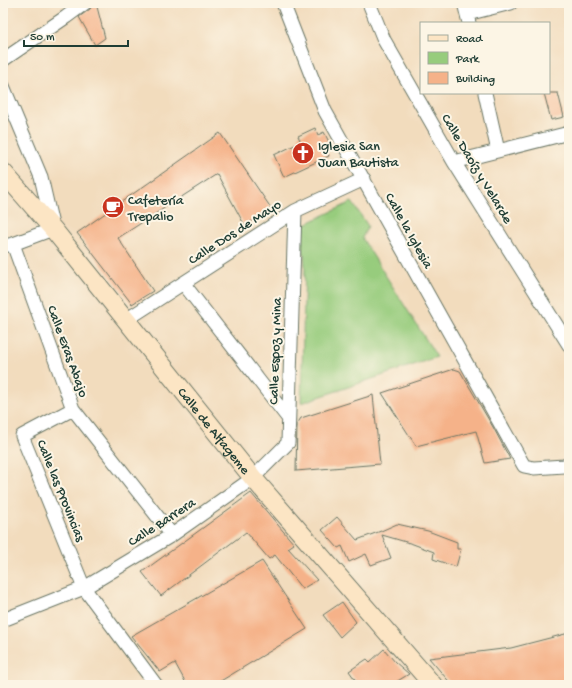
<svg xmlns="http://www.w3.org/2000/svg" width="572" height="688" font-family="'Gochi Hand',sans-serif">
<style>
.green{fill:#97cc7d;stroke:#5b8458}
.building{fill:#f5b289}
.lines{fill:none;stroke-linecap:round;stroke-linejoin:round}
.street-casing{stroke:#697564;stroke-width:15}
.secondary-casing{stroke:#697564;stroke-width:20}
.street{stroke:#fff;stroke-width:13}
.secondary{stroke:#fce5c4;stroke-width:18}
.labels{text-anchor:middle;stroke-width:4;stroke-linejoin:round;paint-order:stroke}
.poi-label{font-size:14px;fill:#1f3d34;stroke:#fcf5e5;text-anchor:start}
.street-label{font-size:14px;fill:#1f3d34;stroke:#fcf5e5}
</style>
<rect width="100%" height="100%" fill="#fcf5e5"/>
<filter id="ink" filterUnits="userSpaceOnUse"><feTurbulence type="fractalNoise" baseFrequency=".025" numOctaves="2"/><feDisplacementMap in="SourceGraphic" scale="8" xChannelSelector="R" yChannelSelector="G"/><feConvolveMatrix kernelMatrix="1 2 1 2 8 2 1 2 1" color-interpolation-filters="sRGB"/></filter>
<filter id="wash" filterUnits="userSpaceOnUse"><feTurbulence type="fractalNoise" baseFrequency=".012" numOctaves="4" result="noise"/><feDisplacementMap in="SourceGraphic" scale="16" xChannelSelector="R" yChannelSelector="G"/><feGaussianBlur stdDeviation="0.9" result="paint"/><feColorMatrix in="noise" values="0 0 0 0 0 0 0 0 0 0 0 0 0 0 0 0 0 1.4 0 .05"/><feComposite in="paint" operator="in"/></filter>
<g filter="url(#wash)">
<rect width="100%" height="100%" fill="#f2dcbd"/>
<path class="green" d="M352 202 368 226 362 238 437 357 301 403 305 267 304 255 301 244V226Z"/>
<g id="blocks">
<path class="building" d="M94 3H96L105 38 95 45 79 17 90 9Z
M544 93H558L564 117 551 120Z
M315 128 318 135 324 132 332 148 327 151 329 156 284 177 274 155 301 142 298 136Z
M220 133 271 208 245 226 217 174 118 238 153 291 132 304 77 233Z
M454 369 460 371 493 427 510 459 485 463 476 431 416 446 382 393Z
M373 395 380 464 296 471 297 424 301 418Z
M251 493 294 544 288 548 317 580 302 589 275 555 269 559 246 532 161 596 142 572Z
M337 517 357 540 381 531 397 524 428 531 457 542V549H461L456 567 433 559 434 552 413 544 382 535 391 558 371 565 366 554 349 562 342 546 338 548 322 530Z
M262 561 307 629 214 685H187L175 663 160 672 131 636Z
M342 602 356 622 340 637 323 615Z
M569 633V685H452L429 658 511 648Z
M384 649 395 662 409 674 391 685H359L349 671 367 659 370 662Z"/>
</g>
</g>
<g filter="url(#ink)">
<use href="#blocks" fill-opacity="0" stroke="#697564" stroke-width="1"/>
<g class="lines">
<g class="street-casing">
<path id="street" d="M283 3 325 111 524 466 534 468 564 466 569 464
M369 3 384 40 454 162 569 345
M464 3 469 23
M467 14 511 3
M3 60 66 17 85 3
M3 86 41 177 53 229 13 244 3 246
M485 93 498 151
M454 162 569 133
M13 244 73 409 172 535
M183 283 288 418
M126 320 295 211 364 179
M73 409 22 436 84 588 156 685
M3 620 84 588 172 535 253 478 288 443 295 211"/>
</g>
<g class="secondary-casing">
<g id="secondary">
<path id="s1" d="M3 172 53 229 253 478 433 685"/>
</g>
</g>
<use href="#street" class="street"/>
<use href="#secondary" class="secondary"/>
</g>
</g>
<defs>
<g id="church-disc" transform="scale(1.15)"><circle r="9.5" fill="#c8321e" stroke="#fcf5e5"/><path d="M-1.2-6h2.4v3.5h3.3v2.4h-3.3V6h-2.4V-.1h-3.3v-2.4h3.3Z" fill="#fff"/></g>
<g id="cafe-disc" transform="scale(1.15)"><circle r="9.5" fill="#c8321e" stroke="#fcf5e5"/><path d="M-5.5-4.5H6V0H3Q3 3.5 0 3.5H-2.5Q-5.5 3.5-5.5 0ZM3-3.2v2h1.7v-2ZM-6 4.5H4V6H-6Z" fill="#fff"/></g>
</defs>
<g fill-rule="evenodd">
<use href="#church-disc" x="303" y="153"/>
<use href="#cafe-disc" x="113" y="207"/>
</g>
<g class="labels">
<g class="poi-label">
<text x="318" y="150">Iglesia San<tspan x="318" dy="16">Juan Bautista</tspan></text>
<text x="128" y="204">Cafetería<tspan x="128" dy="16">Trepalio</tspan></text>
</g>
<g class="street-label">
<text transform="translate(478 168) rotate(59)" y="5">Calle Daoíz y Velarde</text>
<text transform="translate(410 230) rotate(61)" y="5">Calle la Iglesia</text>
<text transform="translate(234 231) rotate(-33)" y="5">Calle Dos de Mayo</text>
<text transform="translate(69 351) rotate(70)" y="5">Calle Eras Abajo</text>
<text transform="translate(274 351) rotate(-88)" y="5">Calle Espoz y Mina</text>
<text dy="5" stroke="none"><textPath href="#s1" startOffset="334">Calle de Alfageme</textPath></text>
<text transform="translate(62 490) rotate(68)" y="5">Calle las Provincias</text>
<text transform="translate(161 521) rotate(-33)" y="5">Calle Barrera</text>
</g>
</g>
<rect width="572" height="688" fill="none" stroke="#fcf5e5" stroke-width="16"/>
<rect x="420" y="22" width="130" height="72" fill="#fcf5e5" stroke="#a4ab9e"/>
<rect x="428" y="35" width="20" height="6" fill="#fce5c4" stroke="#a4ab9e"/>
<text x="456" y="42" font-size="12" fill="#1f3d34">Road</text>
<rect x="428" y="52" width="20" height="12" fill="#97cc7d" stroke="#a4ab9e"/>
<text x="456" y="62" font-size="12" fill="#1f3d34">Park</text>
<rect x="428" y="72" width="20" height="12" fill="#f5b289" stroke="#a4ab9e"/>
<text x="456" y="82" font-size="12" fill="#1f3d34">Building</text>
<path d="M24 40v6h104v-6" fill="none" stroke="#1f3d34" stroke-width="2"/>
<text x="30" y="40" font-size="12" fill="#1f3d34" stroke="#fcf5e5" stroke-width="3" paint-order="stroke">50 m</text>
</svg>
